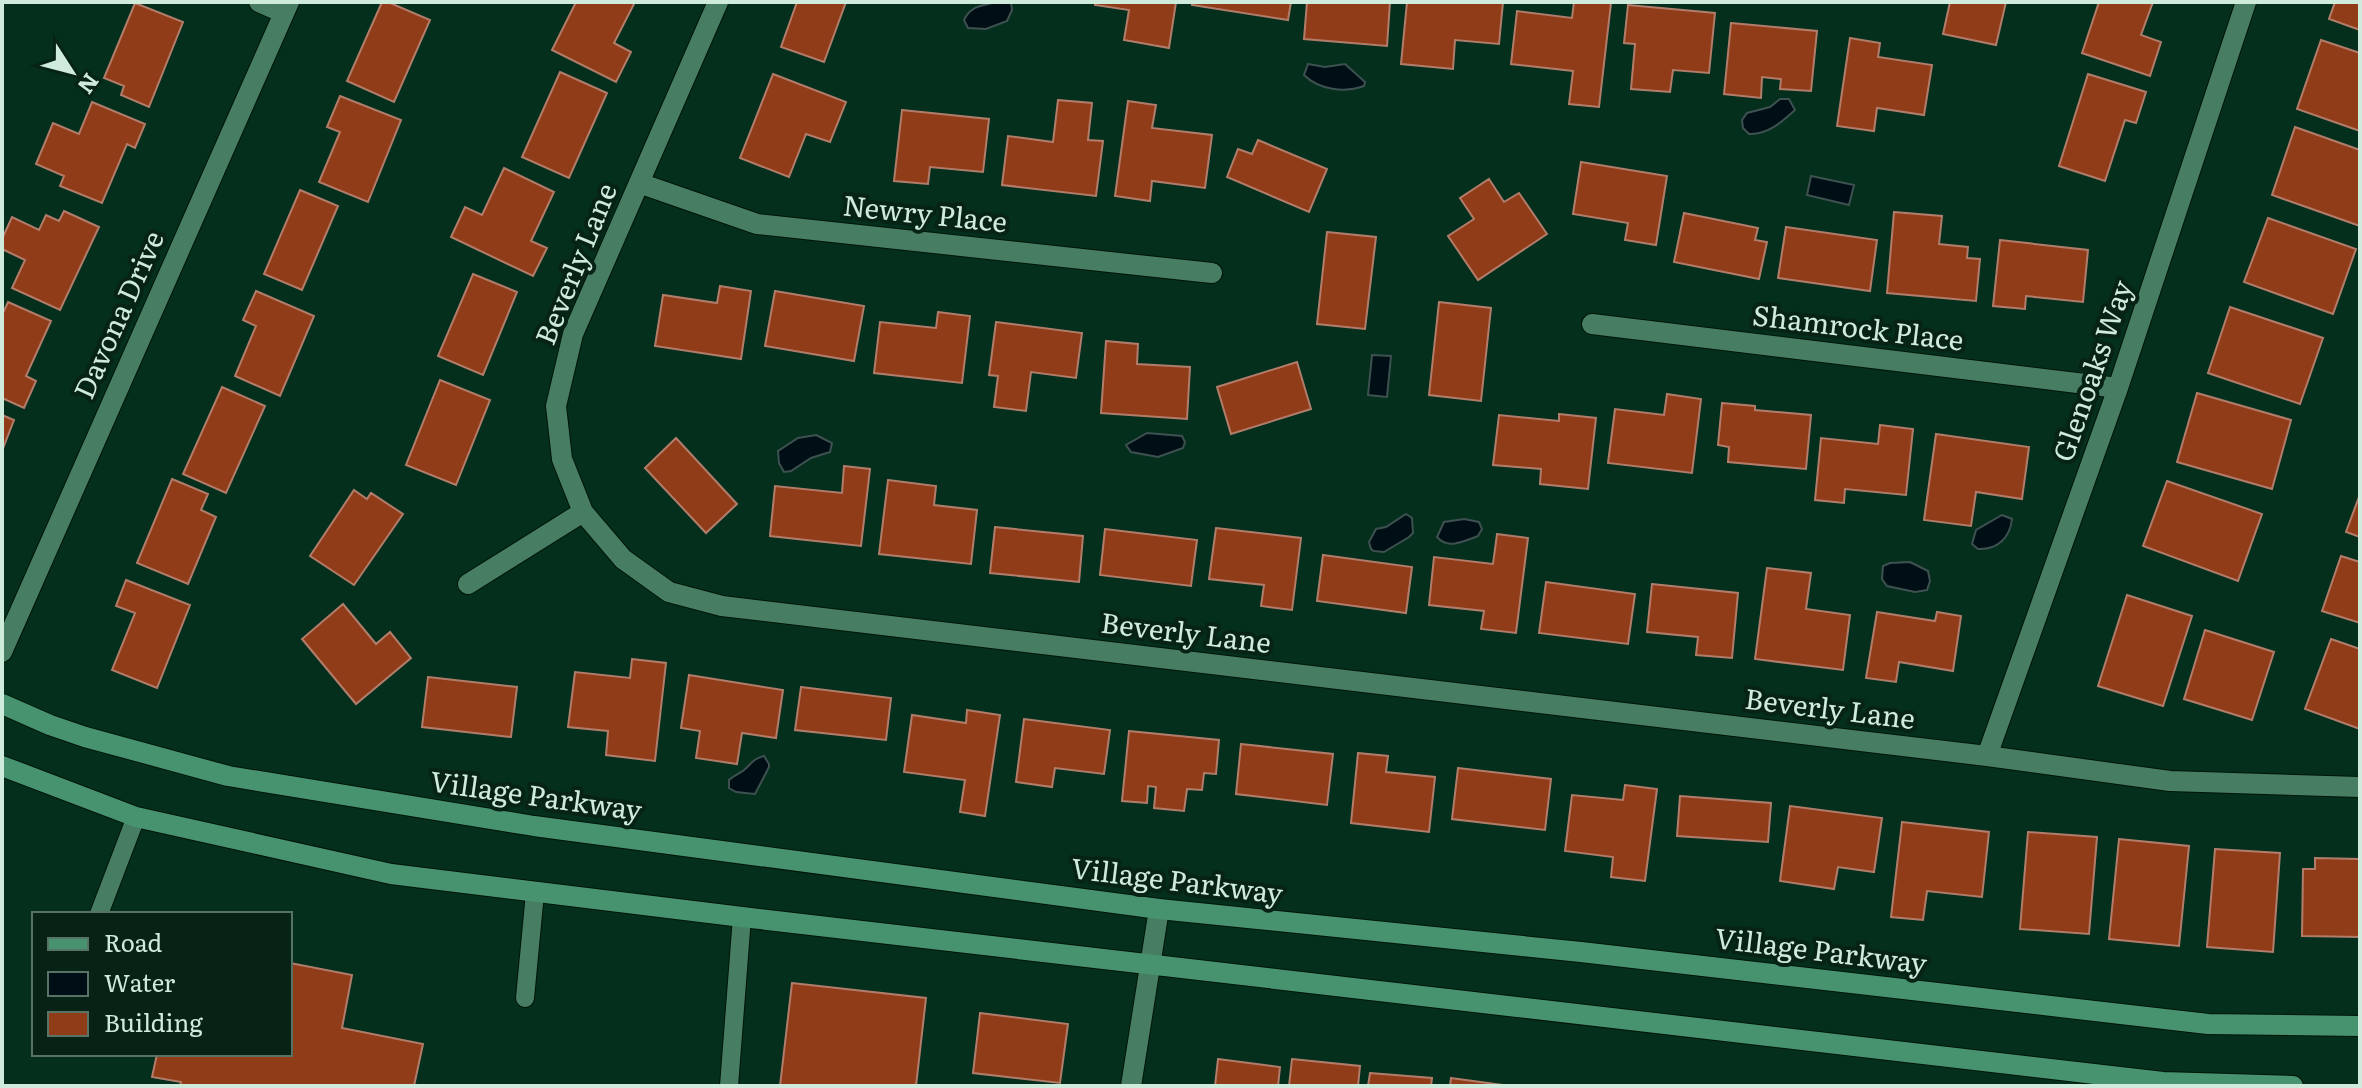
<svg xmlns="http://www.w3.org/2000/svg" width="2362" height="1088" font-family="Literata,serif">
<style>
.water{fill:#000f15;stroke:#3e5150;stroke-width:2}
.building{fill:#913c19;stroke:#b17d6a;stroke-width:2}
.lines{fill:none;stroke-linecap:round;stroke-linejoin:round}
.lane-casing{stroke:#001509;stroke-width:20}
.street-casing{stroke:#001509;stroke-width:22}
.secondary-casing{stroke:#001509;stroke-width:22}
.lane{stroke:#477d62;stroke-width:18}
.street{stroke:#477d62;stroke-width:20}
.secondary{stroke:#47936f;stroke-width:20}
.labels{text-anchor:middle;stroke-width:8;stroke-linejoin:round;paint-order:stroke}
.street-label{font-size:28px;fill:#cfebdb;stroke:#072316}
</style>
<rect width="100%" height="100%" fill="#042f1d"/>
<path class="water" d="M995 2H1011L1012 10 1007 21 986 29 968 28 964 20C971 5 981 7 995 2Z
M1308 64 1325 67 1345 64 1365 82 1364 86C1345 93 1319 90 1304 75Z
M1780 99H1789L1795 110C1782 122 1767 135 1749 134L1743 128 1742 120 1747 113 1770 107Z
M1811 176 1854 185 1849 205 1807 195Z
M1372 355 1391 356 1387 397 1368 395Z
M1147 433 1182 436 1185 442 1183 448 1158 457 1131 452 1126 445Z
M816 435 832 443 830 452 811 458 791 471 784 472 779 463 778 451 798 438Z
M1406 514 1412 518 1413 533 1409 537 1384 552 1374 551 1371 549 1369 542 1376 529 1386 527Z
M2002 515 2012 519C2010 538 1997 550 1978 549L1972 544 1976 530Z
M1464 519 1479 522 1482 529 1478 536C1464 541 1448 550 1437 537L1444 522Z
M1910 562 1928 571 1930 581 1927 590 1915 592 1887 586 1882 579 1883 566 1890 563Z
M764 756 769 764V767L755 794 736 792 729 788V780C734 775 739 774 744 770 752 763 753 759 764 756Z"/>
<path class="building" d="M382 2H388L430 20 394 102 347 81Z
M576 2H635L614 43 631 52 616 82 552 50Z
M797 2H846L824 62 781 47Z
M1095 2H1176L1169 48 1124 40 1129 10 1095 5Z
M1193 2H1291L1288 20 1192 5Z
M1307 2H1390L1387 46 1304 39Z
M1407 2H1503L1499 44 1455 40 1453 69 1401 64Z
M1574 2 1611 3 1599 107 1569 104 1573 71 1511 64 1517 11 1572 18Z
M1950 2H2006L1996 45 1943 34Z
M2099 2H2153L2141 35 2161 42 2150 76 2082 53Z
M2335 2H2360V30L2329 19Z
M135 3 183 22 149 107 121 95 124 86 104 78Z
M1628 5 1715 13 1709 73 1673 70 1670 92 1631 89 1635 44 1624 43Z
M1731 23 1817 31 1811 91 1780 89 1781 79 1762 77 1761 98 1724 94Z
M1850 38 1880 43 1878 57 1932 65 1924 115 1877 108 1874 131 1837 126Z
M2321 40 2360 53V131L2297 109Z
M560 72 607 93 569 178 522 157Z
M773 74 846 102 830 142 806 134 789 177 740 158Z
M2088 74 2146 92 2136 123 2125 120 2105 181 2059 166Z
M340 96 401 120 368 202 319 182 340 132 327 127Z
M1058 100 1092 103 1088 140 1103 141 1096 196 1002 185 1008 136 1053 142Z
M1128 101 1156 105 1152 128 1212 135 1205 188 1152 181 1150 201 1115 196Z
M92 102 145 124 135 148 127 144 102 203 60 186 64 176 36 164 53 123 79 134Z
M902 110 989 119 983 172 930 167 928 184 894 181Z
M2295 127 2360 150V226L2272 195Z
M1258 140 1327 169 1309 212 1227 177 1238 149 1252 154Z
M1581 162 1667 176 1656 245 1625 240 1628 223 1573 214Z
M504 168 554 192 531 241 547 248 533 276 451 237 465 207 482 215Z
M1489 179 1504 202 1519 193 1547 234 1478 280 1448 236 1474 219 1460 198Z
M300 190 338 206 302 290 264 274Z
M64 211 99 227 60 310 12 288 25 260 2 249V239L12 217 39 230 46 215 59 221Z
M1894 212 1942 216 1939 244 1968 247 1967 258 1980 259 1976 301 1887 293Z
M1684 213 1758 228 1755 240 1767 242 1759 279 1674 262Z
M2268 218 2356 249 2333 314 2244 282Z
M1786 227 1877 240 1870 291 1778 278Z
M1327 232 1376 237 1365 329 1317 324Z
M2000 240 2088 250 2083 302 2026 296 2025 309 1993 306Z
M473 274 517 292 483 375 438 356Z
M720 286 751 291 741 359 655 346 663 295 717 303Z
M256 291 314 316 280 396 235 376 256 326 243 320Z
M775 291 864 306 854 361 765 346Z
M8 302 51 321 26 376 36 381 24 408 2 398V315Z
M1439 302 1491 308 1481 401 1429 395Z
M2230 307 2323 338 2300 404 2208 373Z
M938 312 970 316 962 383 874 373 880 322 936 328Z
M996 322 1082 333 1076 378 1031 372 1026 411 994 407 998 376 989 375Z
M1106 341 1138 344 1137 364 1190 367 1187 419 1101 413Z
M1297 362 1311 409 1231 434 1217 387Z
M440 380 490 400 456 485 406 465Z
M222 387 265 406 226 493 183 474Z
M2197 393 2291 420 2272 489 2177 462Z
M1667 394 1701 399 1692 473 1608 463 1615 409 1664 415Z
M1722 403 1755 406V410L1811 415 1806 469 1728 462 1729 447 1718 445Z
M1559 414 1596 418 1588 489 1540 484 1541 469 1493 465 1499 415 1559 421Z
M2 415 14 420 2 451Z
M1880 425 1913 429 1906 495 1845 489 1844 503 1815 500 1821 438 1878 444Z
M1936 434 2029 447 2022 499 1976 492 1971 526 1924 520Z
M676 438 737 504 706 533 645 468Z
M844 466 870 469 861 546 770 536 775 486 842 493Z
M172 479 208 494 201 510 216 517 188 584 137 563Z
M888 480 936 486 934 505 977 510 971 564 879 554Z
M2167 481 2262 514 2238 581 2143 546Z
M354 490 367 499 371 493 403 514 354 585 310 556Z
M2360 494V537L2346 532Z
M995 527 1083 536 1079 582 990 573Z
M1216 528 1301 538 1292 610 1261 606 1264 585 1209 579Z
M1105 529 1197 540 1191 586 1100 575Z
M1497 534 1528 538 1516 633 1481 629 1484 611 1429 605 1434 557 1493 564Z
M1323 555 1412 567 1406 613 1317 601Z
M2341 556 2360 562V623L2322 611Z
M1767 568 1811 573 1806 609 1850 615 1843 670 1755 659Z
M126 580 190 605 157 688 112 670 135 613 116 606Z
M1546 582 1635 594 1628 644 1539 633Z
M1652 584 1738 593 1732 658 1696 655 1698 637 1647 632Z
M2127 595 2192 616 2163 706 2098 686Z
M343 604 376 644 390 632 411 658 356 704 302 639Z
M1877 612 1935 621 1937 612 1961 616 1953 671 1899 662 1896 682 1866 678Z
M2205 630 2274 652 2252 720 2184 699Z
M2331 639 2360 649V729L2305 709Z
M632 659 666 663 655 761 606 755 608 731 568 727 575 672 630 678Z
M689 675 783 690 776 738 742 733 737 764 696 758 700 731 681 728Z
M428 677 517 687 511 737 422 727Z
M801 687 891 698 886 740 795 730Z
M967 710 1000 715 985 816 960 812 965 780 904 772 912 715 966 723Z
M1024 719 1110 730 1104 774 1055 768 1052 787 1016 782Z
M1129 731 1219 740 1216 774 1204 773 1202 790 1187 789 1184 811 1154 808 1156 787 1148 786 1147 803 1122 801Z
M1241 744 1333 754 1327 805 1236 794Z
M1358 753 1388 756 1386 772 1435 777 1429 832 1351 823Z
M1458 768 1551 779 1545 830 1452 819Z
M1625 785 1657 789 1645 881 1611 877 1613 857 1565 851 1572 795 1623 800Z
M1680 796 1771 803 1768 842 1677 836Z
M1790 806 1882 818 1874 872 1838 867 1834 889 1780 881Z
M1902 822 1989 832 1982 897 1927 891 1923 920 1891 917Z
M2028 832 2097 837 2089 934 2020 929Z
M2119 839 2189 846 2179 946 2109 939Z
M2215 849 2280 853 2273 952 2207 947Z
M2315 858 2360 859V937L2302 936 2303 869H2315Z
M290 963 352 975 342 1028 423 1044 414 1086H180L181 1082 152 1077 157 1054H290Z
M792 983 926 998 916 1086H780Z
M980 1013 1068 1024 1060 1083 973 1073Z
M1218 1059 1280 1067 1278 1086H1215Z
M1292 1059 1360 1066 1358 1086H1289Z
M1370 1073 1432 1078 1431 1086H1368Z
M1451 1078 1510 1086H1450Z"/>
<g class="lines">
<g class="lane-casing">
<path id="lane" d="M99 914 136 817
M525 998 535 893
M729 1086 742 917"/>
</g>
<g class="street-casing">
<path id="street" d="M259 2 284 13
M718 2 573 334 556 406 562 459 583 512 623 559 669 592 722 606 1987 756 2170 781 2360 787
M639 183 757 224 1212 273
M1592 324 2118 388
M468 584 583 512
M2 652 289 2
M1987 756 2118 388 2246 2
M1131 1086 1159 909"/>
</g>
<g class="secondary-casing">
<path id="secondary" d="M2 704 50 725 85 737 228 776 534 826 1159 909 1581 952 2208 1024 2360 1026
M2 766 136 817 391 874 742 917 2163 1082 2293 1086"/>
</g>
<use href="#lane" class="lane"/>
<use href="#street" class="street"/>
<use href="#secondary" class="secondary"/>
</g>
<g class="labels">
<g class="street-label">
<text transform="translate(925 214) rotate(6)" y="10">Newry Place</text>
<text transform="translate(576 264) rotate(-68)" y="10">Beverly Lane</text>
<text transform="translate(119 315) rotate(-66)" y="10">Davona Drive</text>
<text transform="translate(1858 328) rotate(7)" y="10">Shamrock Place</text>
<text transform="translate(2093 371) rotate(-71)" y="10">Glenoaks Way</text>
<text transform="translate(1186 633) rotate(7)" y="10">Beverly Lane</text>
<text transform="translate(1830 709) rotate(7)" y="10">Beverly Lane</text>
<text transform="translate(536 796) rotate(8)" y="10">Village Parkway</text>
<text transform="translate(1177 881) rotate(7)" y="10">Village Parkway</text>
<text transform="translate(1821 951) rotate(7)" y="10">Village Parkway</text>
</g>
</g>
<rect width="2362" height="1088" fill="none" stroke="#cfebdb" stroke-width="8"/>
<rect x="32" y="912" width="260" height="144" fill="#072316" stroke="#577365" stroke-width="2"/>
<rect x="48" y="938" width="40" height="12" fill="#47936f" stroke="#577365" stroke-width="2"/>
<text x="104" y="952" font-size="24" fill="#cfebdb">Road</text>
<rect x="48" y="972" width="40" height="24" fill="#000f15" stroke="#577365" stroke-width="2"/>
<text x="104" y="992" font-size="24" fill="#cfebdb">Water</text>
<rect x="48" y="1012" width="40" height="24" fill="#913c19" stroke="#577365" stroke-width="2"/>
<text x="104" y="1032" font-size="24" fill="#cfebdb">Building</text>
<g transform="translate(72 72) rotate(126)" stroke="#072316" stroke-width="6" paint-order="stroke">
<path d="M0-6L14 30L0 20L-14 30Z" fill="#cfebdb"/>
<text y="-12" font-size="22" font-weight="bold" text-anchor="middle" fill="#cfebdb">N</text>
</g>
</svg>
